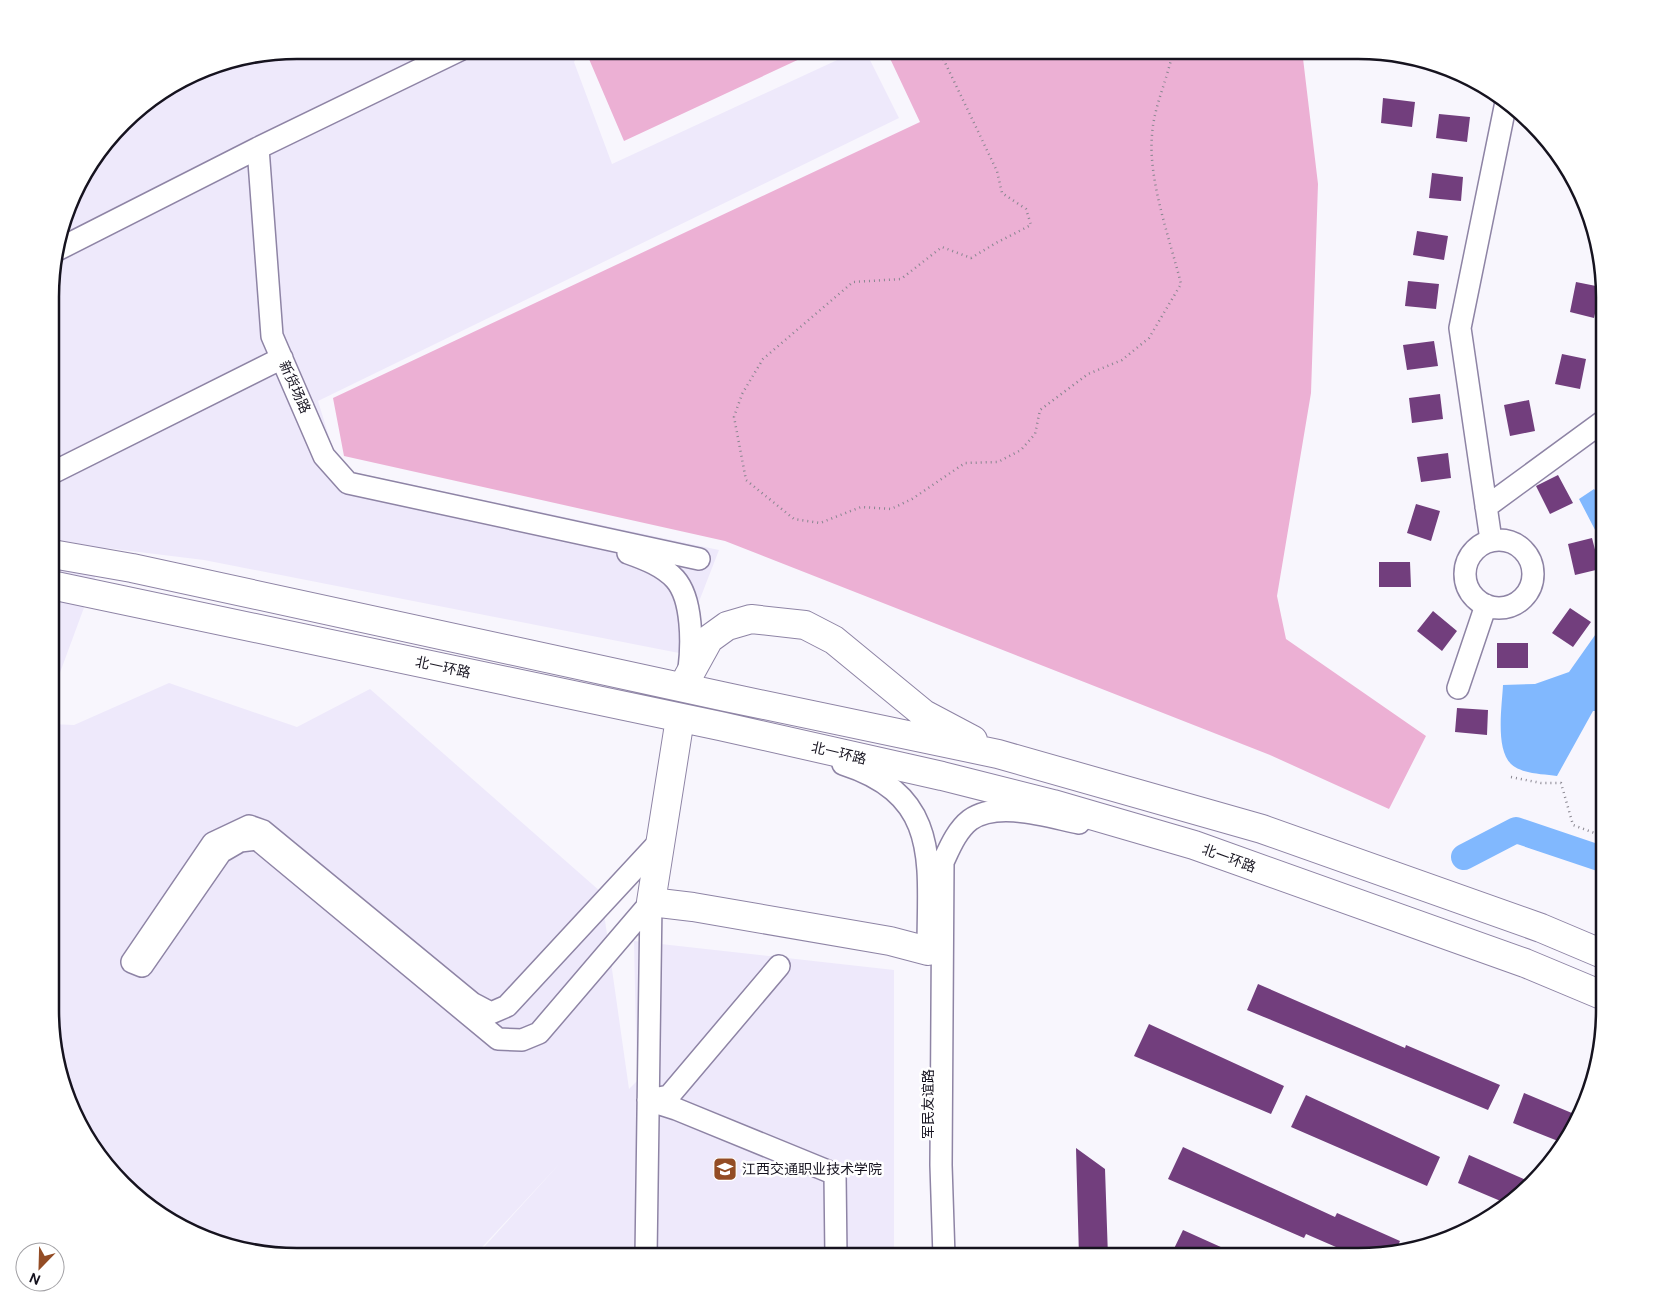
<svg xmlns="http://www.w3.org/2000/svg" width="1655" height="1307" font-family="'DM Sans','Noto Sans SC',sans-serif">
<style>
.built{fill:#eee9fb}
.green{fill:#ecb0d4}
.water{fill:#81b8fe}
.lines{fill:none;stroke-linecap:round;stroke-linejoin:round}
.river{stroke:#81b8fe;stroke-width:26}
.building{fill:#723e7d}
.minor-casing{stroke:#8e84a5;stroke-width:24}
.highway-casing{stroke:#8e84a5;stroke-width:30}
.path{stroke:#898690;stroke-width:2.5;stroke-dasharray:1 4;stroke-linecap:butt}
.minor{stroke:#fff;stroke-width:21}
.highway{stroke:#fff;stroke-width:28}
.labels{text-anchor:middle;stroke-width:5;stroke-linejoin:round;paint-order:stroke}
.street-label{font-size:14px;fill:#16131f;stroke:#fff}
.poi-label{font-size:14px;fill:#16131f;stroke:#fff;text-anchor:start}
.rim{fill:none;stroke:#16131f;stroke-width:2.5}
</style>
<rect width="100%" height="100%" fill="#f8f6fd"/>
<path class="built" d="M297 50H581L574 62 612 164 859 50H865L899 118 318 401 339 469 719 550 679 653 204 560 106 548 51 697 52 264 83 174 134 111 217 63Z
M169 683 297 727 370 689 601 892 629 1089 637 1081 634 941 894 970V1257H475L562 1161 473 1257 281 1256 202 1238 134 1196 76 1120 51 1027V724L74 725Z"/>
<path class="green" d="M594 50H819L624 141 589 59Z
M886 50H1302L1318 184 1311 393 1277 596 1286 639 1426 736 1389 809 1270 755 725 541 344 456 333 398 920 122Z"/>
<path class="water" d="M1594 489 1605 504V549L1579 499Z
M1605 621 1604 711H1593L1557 776C1544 774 1526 774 1515 767 1494 755 1502 707 1503 685L1535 684 1569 672Z"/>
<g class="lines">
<path class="river" d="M1464 857 1516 830 1605 860"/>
</g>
<path class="building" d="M1383 98 1415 102 1412 127 1381 123Z
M1439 114 1470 117 1467 142 1436 138Z
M1432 173 1463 177 1461 201 1429 198Z
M1417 231 1448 236 1444 260 1413 255Z
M1408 281 1439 284 1436 309 1405 306Z
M1576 282 1601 287 1594 318 1570 312Z
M1434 341 1438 366 1407 370 1403 345Z
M1562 354 1586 359 1580 389 1555 384Z
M1440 394 1443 419 1412 423 1409 398Z
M1529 400 1535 431 1510 436 1504 405Z
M1448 453 1451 478 1421 482 1417 457Z
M1558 475 1573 503 1550 514 1536 486Z
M1416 504 1440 511 1431 541 1407 533Z
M1592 538 1600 569 1575 575 1568 544Z
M1379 562H1410L1411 587H1379Z
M1570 608 1591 622 1573 647 1552 633Z
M1433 611 1457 631 1442 651 1417 631Z
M1497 643H1528V668H1497Z
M1457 708 1488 710 1487 735 1455 732Z
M1258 984 1405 1048 1406 1045 1500 1085 1488 1110 1247 1010Z
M1149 1024 1284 1086 1271 1114 1134 1056Z
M1524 1093 1579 1116 1563 1143 1513 1123Z
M1306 1095 1440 1157 1427 1186 1291 1127Z
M1183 1147 1335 1217 1337 1213 1400 1241 1396 1250 1359 1257 1306 1234 1304 1238 1168 1179Z
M1076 1148 1105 1169 1108 1257H1079Z
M1469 1155 1533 1183 1510 1205 1458 1183Z
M1183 1230 1243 1257H1170Z"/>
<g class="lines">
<g class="minor-casing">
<path id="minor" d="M460 50 258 148 272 336 324 456 348 483 699 559
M57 250 258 148
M52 473 282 358
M1486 507 1605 420
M1491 540 1460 328 1506 102
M1465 574a34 34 0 1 1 68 0a34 34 0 1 1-68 0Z
M628 553C645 559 663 566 675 579 693 599 692 645 689 669
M1458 688 1486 605
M843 764C942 796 928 863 928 949
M651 902 539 1033 522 1040 498 1039 257 839 240 841 221 852 142 966 132 962 213 843 249 826 263 831 472 1003 491 1013 507 1006 661 840
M779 966 669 1096 648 1100 676 1109 835 1174 836 1257
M646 1257 651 902
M944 1257 941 1165 943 862C950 847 957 830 970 820 998 800 1049 817 1079 823"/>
</g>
<g class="highway-casing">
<path id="highway" d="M52 554 132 568 726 697 998 754 1262 829 1541 928 1605 955
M51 585 720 726 942 776 1053 804 1194 845 1525 963 1604 996
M688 677 709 639 727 626 751 619 805 625 834 640 924 714 973 740
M678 731 651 902 693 907 890 941 928 951"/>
</g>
<path class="path" d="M939 50 997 171 1002 193 1026 209 1031 225 996 243 971 258 942 247 901 279 853 282 763 359 742 394 734 417 746 480 794 519 820 523 861 507 891 509 912 499 965 463 998 462 1021 450 1035 434 1040 410 1088 374 1122 360 1149 338 1181 284C1170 239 1148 181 1152 135 1154 105 1168 79 1173 50
M1511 777 1541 783H1561L1573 825 1605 837"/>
<use href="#minor" class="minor"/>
<use href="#highway" class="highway"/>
</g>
<defs>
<g id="university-square" transform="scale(1.25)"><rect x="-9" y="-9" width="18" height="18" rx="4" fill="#934c25" stroke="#fff"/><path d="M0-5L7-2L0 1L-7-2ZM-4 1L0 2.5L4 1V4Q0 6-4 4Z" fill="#fff"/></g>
</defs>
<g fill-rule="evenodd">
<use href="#university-square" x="725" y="1169"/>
</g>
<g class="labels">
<g class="street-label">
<text transform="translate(295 387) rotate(66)" y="5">新货场路</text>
<text transform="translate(443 667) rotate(12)" y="5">北一环路</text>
<text transform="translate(839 753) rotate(13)" y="5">北一环路</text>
<text transform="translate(1229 858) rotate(20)" y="5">北一环路</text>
<text transform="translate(928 1104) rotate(-90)" y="5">军民友谊路</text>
</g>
<g class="poi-label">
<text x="742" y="1174">江西交通职业技术学院</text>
</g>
</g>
<path d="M0 0H1655V1307H0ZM297 59H1358A238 238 0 0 1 1596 297V1010A238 238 0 0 1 1358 1248H297A238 238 0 0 1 59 1010V297A238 238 0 0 1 297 59Z" fill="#fff" fill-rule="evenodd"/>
<path class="rim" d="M297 59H1358A238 238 0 0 1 1596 297V1010A238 238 0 0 1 1358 1248H297A238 238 0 0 1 59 1010V297A238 238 0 0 1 297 59Z"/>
<g transform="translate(40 1267) rotate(203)"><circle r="24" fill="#ffffff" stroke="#a2a1a5"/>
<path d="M0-4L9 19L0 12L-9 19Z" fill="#934c25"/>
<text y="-8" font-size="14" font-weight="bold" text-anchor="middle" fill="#16131f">N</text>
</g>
</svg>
